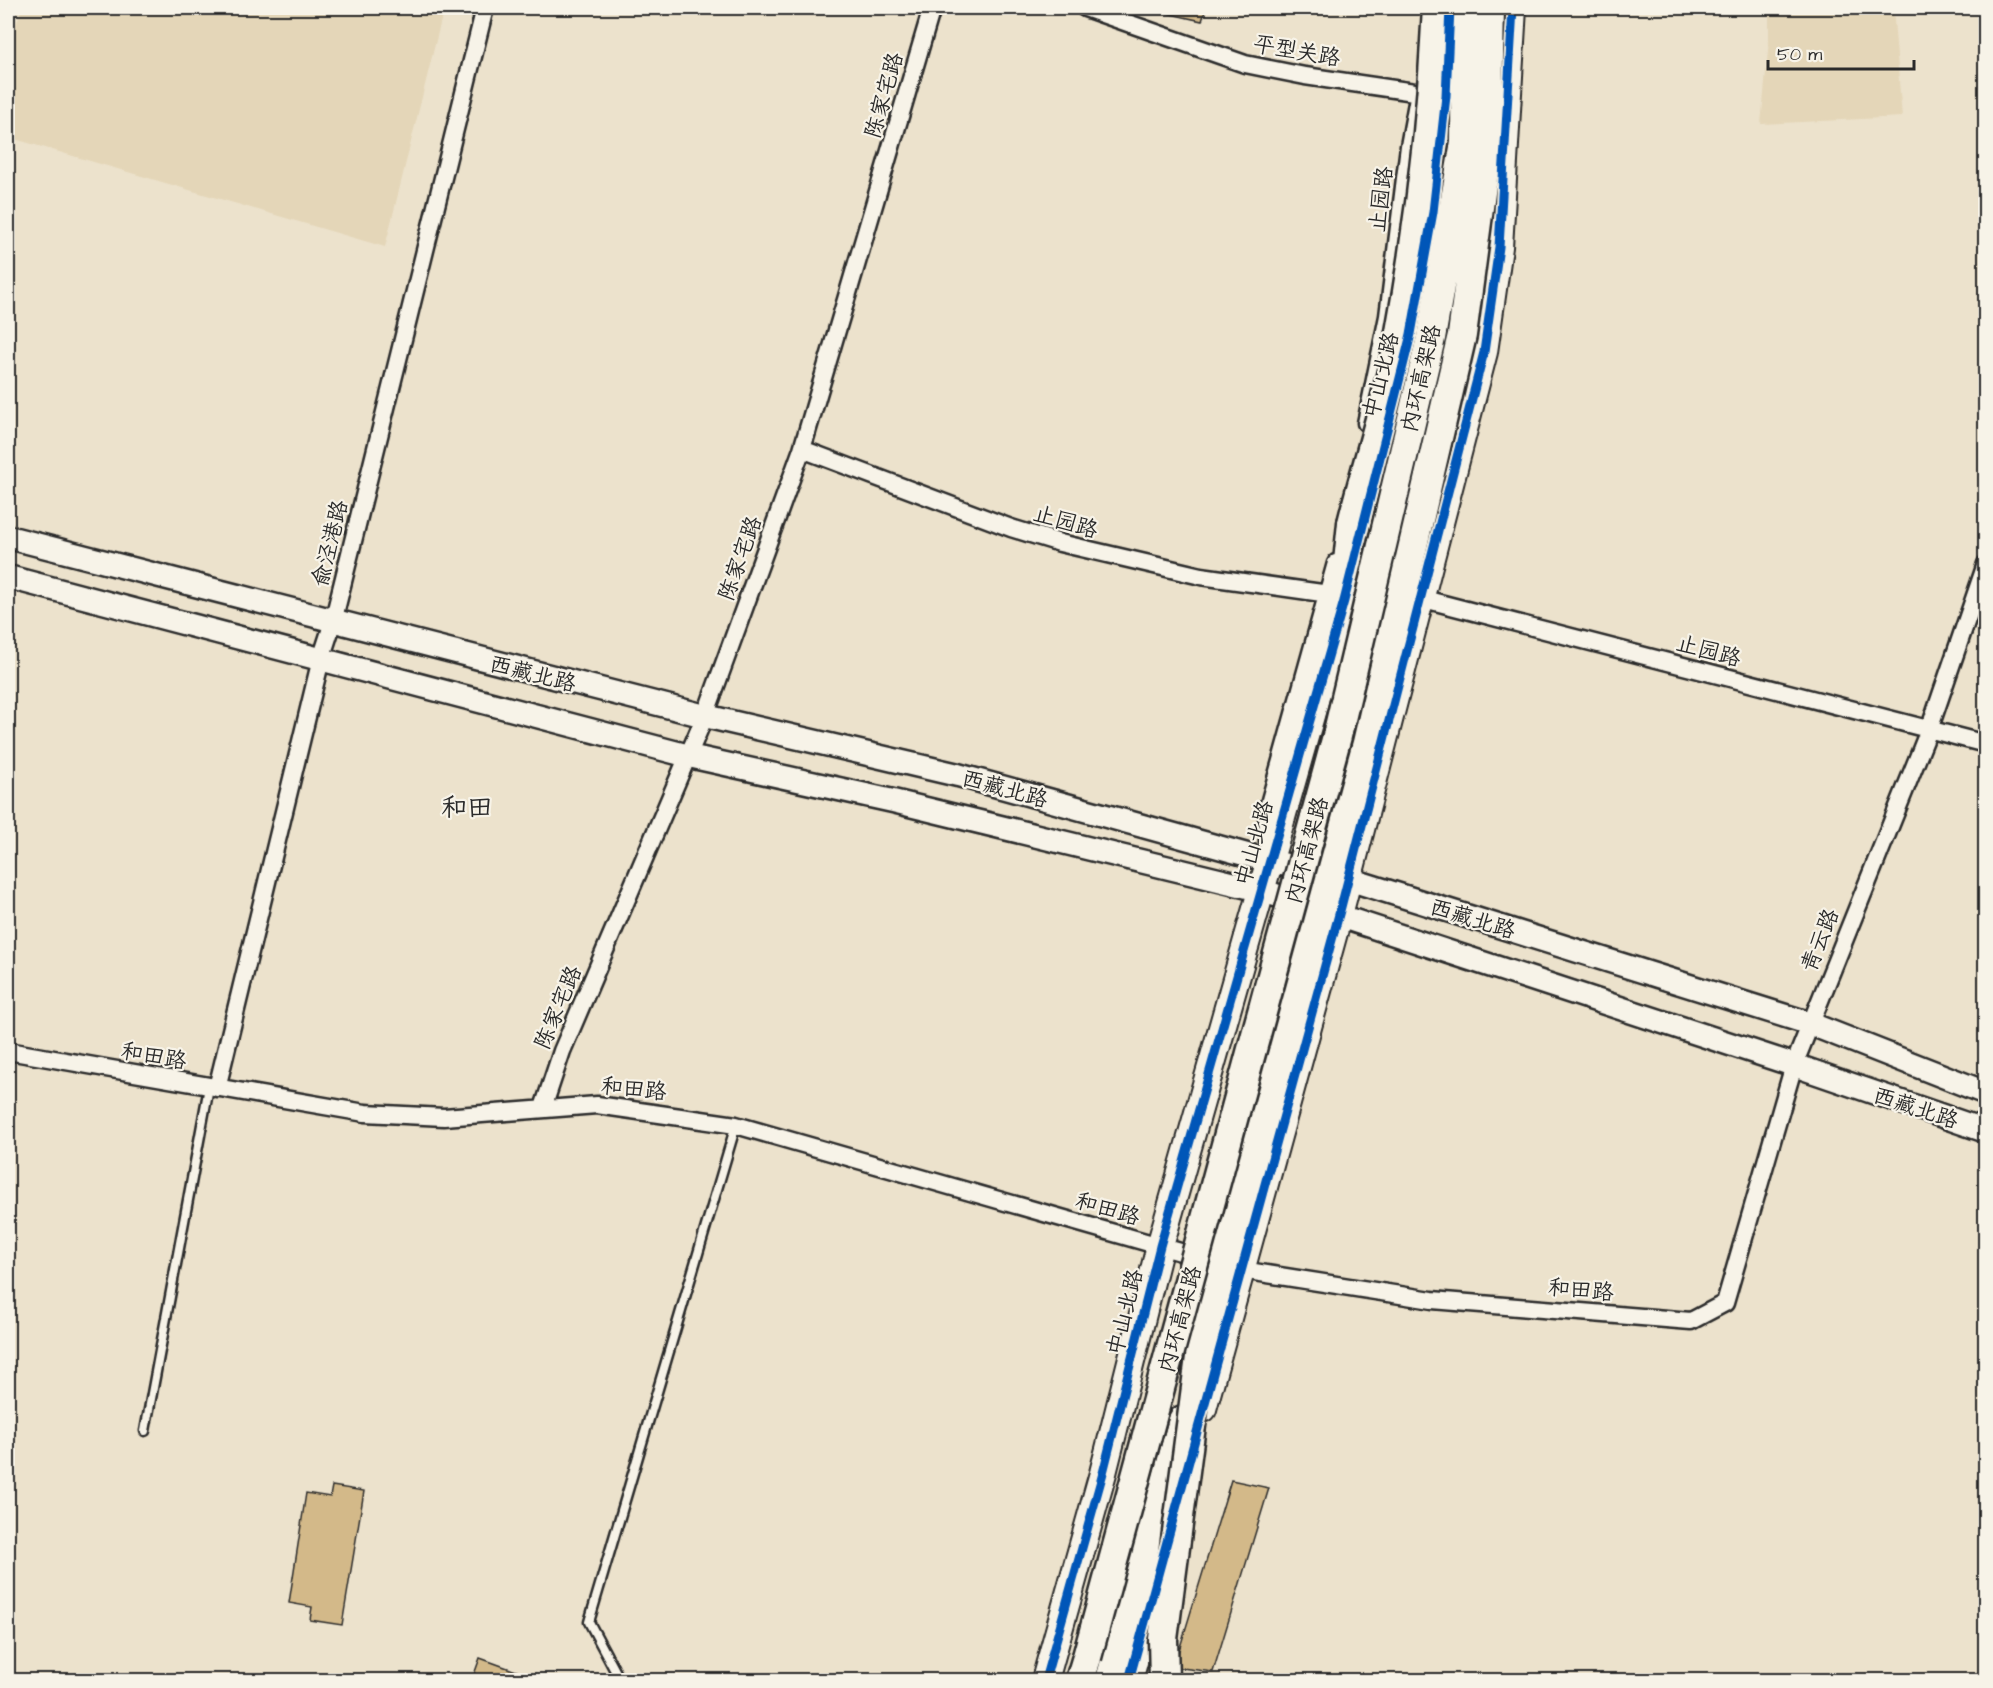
<svg xmlns="http://www.w3.org/2000/svg" width="1993" height="1688" font-family="'Architects Daughter','LXGW WenKai TC',sans-serif">
<style>
.built{fill:#e4d6b8}
.building{fill:#d3b989;stroke:#2b2b2b;stroke-width:1.5}
.lines{fill:none;stroke-linecap:round;stroke-linejoin:round}
.lane-casing{stroke:#2b2b2b;stroke-width:13}
.street-casing{stroke:#2b2b2b;stroke-width:21}
.secondary-casing{stroke:#2b2b2b;stroke-width:27}
.primary-casing{stroke:#2b2b2b;stroke-width:30}
.highway-casing{stroke:#2b2b2b;stroke-width:33}
.lane{stroke:#f7f3e8;stroke-width:8}
.street{stroke:#f7f3e8;stroke-width:16}
.secondary{stroke:#f7f3e8;stroke-width:22}
.primary{stroke:#f7f3e8;stroke-width:26}
.highway{stroke:#f7f3e8;stroke-width:28}
.highway-bridge-casing{stroke:#2b2b2b;stroke-width:33;stroke-linecap:butt}
.highway-bridge{stroke:#f7f3e8;stroke-width:28}
.cycleway-casing{stroke:#f7f3e8;stroke-width:13}
.cycleway{stroke:#0057b8;stroke-width:9}
.labels{text-anchor:middle;stroke-width:4.5;stroke-linejoin:round;paint-order:stroke}
.street-label{font-size:22px;fill:#2b2b2b;stroke:#f7f3e8}
.quarter-label{font-size:26px;fill:#2b2b2b;stroke:#f7f3e8}
</style>
<rect width="100%" height="100%" fill="#ece2cc"/>
<filter id="ink" filterUnits="userSpaceOnUse"><feTurbulence type="fractalNoise" baseFrequency=".0167" numOctaves="2"/><feDisplacementMap in="SourceGraphic" scale="12" xChannelSelector="R" yChannelSelector="G"/><feConvolveMatrix kernelMatrix="1 2 1 2 8 2 1 2 1" color-interpolation-filters="sRGB"/></filter>
<g filter="url(#ink)">
<path class="built" d="M22 8H444L385 247 8 137V47Z
M1769 8H1893L1902 117 1761 124 1769 41Z"/>
<path class="building" d="M1158 8H1206L1202 21 1157 11Z
M1231 1480 1269 1488 1213 1672 1174 1667Z
M332 1486 364 1491 342 1625 310 1620 312 1607 289 1603 306 1493 330 1497Z
M480 1658 541 1680H472Z"/>
<g class="lines">
<g class="lane-casing">
<path id="lane" d="M145 1431 209 1087
M620 1680 589 1622 736 1125"/>
</g>
<g class="street-casing">
<path id="street" d="M1085 8 1245 64 1305 76 1428 94
M1366 423 1388 316 1409 146 1419 92
M802 449 1011 528 1060 543 1201 576 1329 594
M1420 598 1986 744
M1268 842 1267 811 1336 563
M8 1051 365 1113 444 1117 597 1105 736 1125 1233 1267
M217 1088 321 659 333 622 485 8
M543 1108 562 1051 705 716 802 449 932 8
M1254 1272 1432 1300 1691 1321 1725 1303 1794 1065 1929 730 1986 564"/>
</g>
<g class="secondary-casing">
<path id="secondary" d="M8 537 705 716 958 775 1269 861 1348 879 1808 1023 1986 1093
M8 577 689 756 893 801 1260 890 1794 1065 1986 1131"/>
</g>
<g class="primary-casing">
<path id="primary" d="M1440 145 1448 53
M1203 1409 1341 907 1484 352 1499 247 1513 8
M1045 1680 1103 1473 1160 1246 1349 582
M1129 1680 1165 1548"/>
</g>
<g class="highway-casing">
<path id="highway" d="M1344 601 1352 523
M1080 1680 1087 1657
M1110 1680 1183 1420"/>
</g>
<use href="#lane" class="lane"/>
<use href="#street" class="street"/>
<use href="#secondary" class="secondary"/>
<use href="#primary" class="primary"/>
<use href="#highway" class="highway"/>
<g class="highway-bridge-casing">
<path id="highway-bridge" d="M1352 523C1367 462 1388 400 1399 338 1419 229 1432 118 1437 8
M1087 1657 1337 736 1431 338 1465 142 1466 8
M1164 1680 1163 1639 1200 1357 1367 743 1462 335 1487 147 1490 8"/>
</g>
<use href="#highway-bridge" class="highway-bridge"/>
<g class="cycleway-casing">
<path id="cycleway" d="M1045 1680 1103 1473 1160 1246 1344 601 1411 334 1433 212 1446 96 1450 8
M1129 1680 1341 907 1484 352 1499 247 1513 8"/>
</g>
<use href="#cycleway" class="cycleway"/>
</g>
</g>
<g class="labels">
<g class="street-label">
<text transform="translate(1297 50) rotate(10)" y="8">平型关路</text>
<text transform="translate(883 95) rotate(-74)" y="8">陈家宅路</text>
<text transform="translate(1380 199) rotate(-83)" y="8">止园路</text>
<text transform="translate(1380 375) rotate(-76)" y="8">中山北路</text>
<text transform="translate(1420 378) rotate(-77)" y="8">内环高架路</text>
<text transform="translate(1066 521) rotate(16)" y="8">止园路</text>
<text transform="translate(329 543) rotate(-76)" y="8">俞泾港路</text>
<text transform="translate(739 558) rotate(-70)" y="8">陈家宅路</text>
<text transform="translate(1709 650) rotate(15)" y="8">止园路</text>
<text transform="translate(533 673) rotate(14)" y="8">西藏北路</text>
<text transform="translate(1005 788) rotate(15)" y="8">西藏北路</text>
<text transform="translate(1253 843) rotate(-74)" y="8">中山北路</text>
<text transform="translate(1306 850) rotate(-75)" y="8">内环高架路</text>
<text transform="translate(1473 918) rotate(17)" y="8">西藏北路</text>
<text transform="translate(1819 940) rotate(-68)" y="8">青云路</text>
<text transform="translate(557 1007) rotate(-67)" y="8">陈家宅路</text>
<text transform="translate(154 1055) rotate(10)" y="8">和田路</text>
<text transform="translate(634 1088) rotate(6)" y="8">和田路</text>
<text transform="translate(1916 1107) rotate(18)" y="8">西藏北路</text>
<text transform="translate(1108 1208) rotate(16)" y="8">和田路</text>
<text transform="translate(1581 1289) rotate(5)" y="8">和田路</text>
<text transform="translate(1124 1312) rotate(-76)" y="8">中山北路</text>
<text transform="translate(1179 1319) rotate(-75)" y="8">内环高架路</text>
</g>
<g class="quarter-label">
<text x="467" y="816">和田</text>
</g>
</g>
<rect width="1993" height="1688" fill="none" stroke="#f7f3e8" stroke-width="30"/>
<rect x="15" y="15" width="1963" height="1658" fill="none" stroke="#2b2b2b" stroke-width="2" filter="url(#ink)"/>
<path d="M1768 60v9h146v-9" fill="none" stroke="#2b2b2b" stroke-width="3"/>
<text x="1777" y="60" font-size="18" fill="#2b2b2b" stroke="#f7f3e8" stroke-width="4.5" paint-order="stroke">50 m</text>
</svg>
